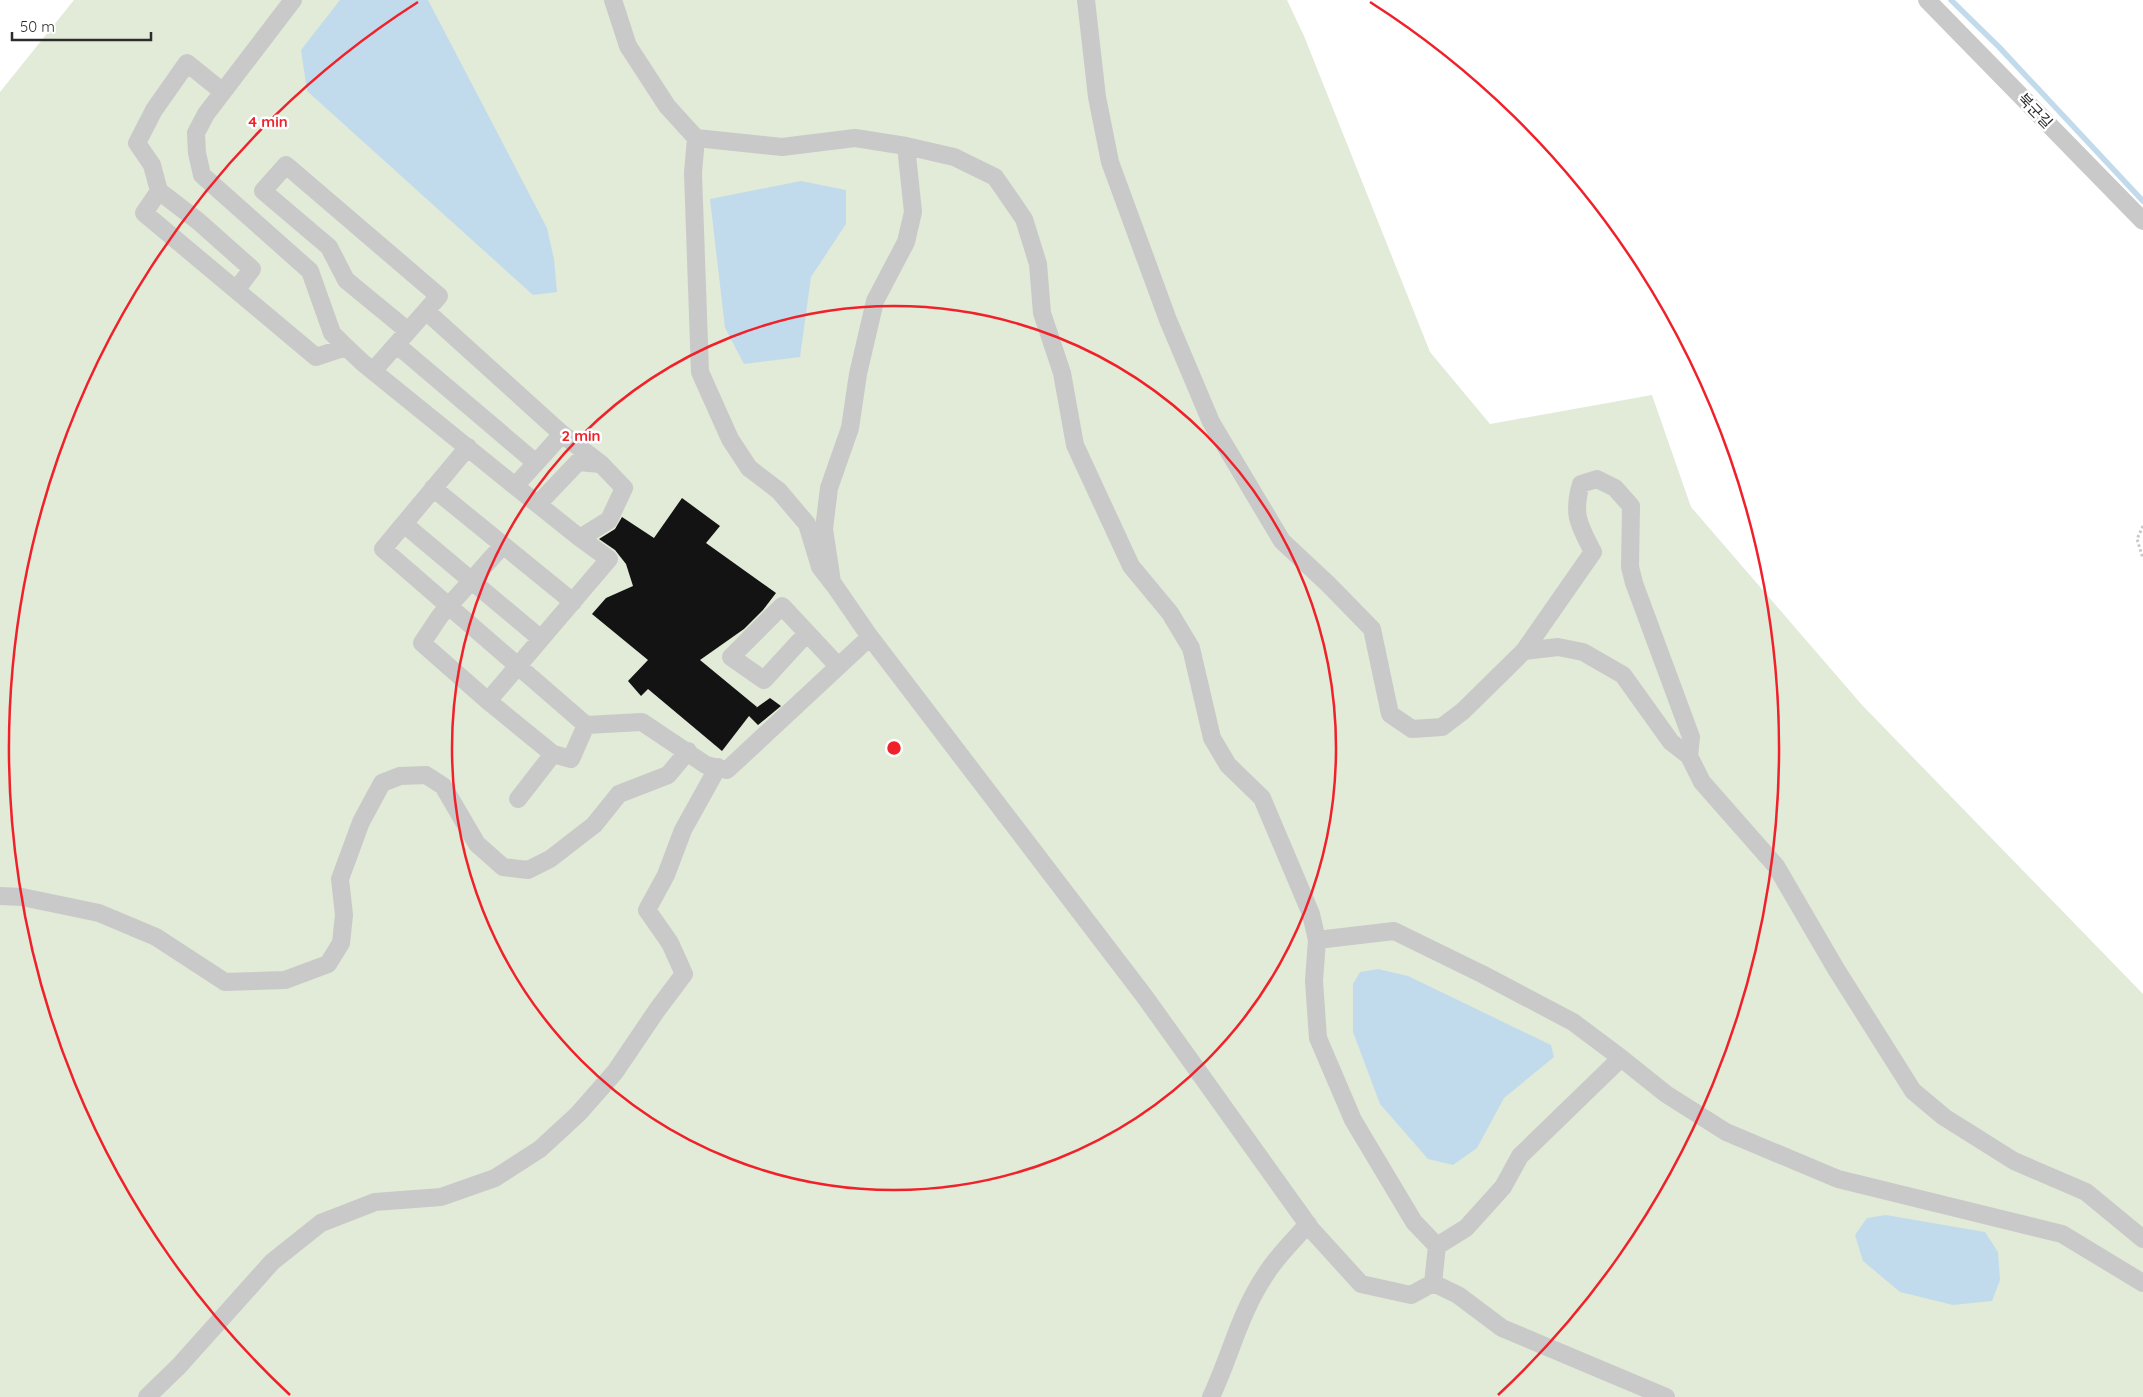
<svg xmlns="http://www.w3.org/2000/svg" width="2143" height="1397" font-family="Quicksand,'Noto Sans KR',sans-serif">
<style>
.green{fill:#e1ebd7}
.water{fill:#c2dbec}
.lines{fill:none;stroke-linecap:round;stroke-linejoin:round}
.stream{stroke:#c2dbec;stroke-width:5.5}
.building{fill:#131313}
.path{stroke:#c9c9c9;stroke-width:3;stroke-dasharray:2.5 2.5;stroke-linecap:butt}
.minor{stroke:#c9c9c9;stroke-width:18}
.ring{fill:none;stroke:#f0212a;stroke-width:2.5}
.labels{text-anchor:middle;stroke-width:5;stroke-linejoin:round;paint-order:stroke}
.street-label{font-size:15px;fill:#2c2c2c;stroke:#fff}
.centre{fill:#f0212a;stroke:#fff;stroke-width:2.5}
.ring-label{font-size:15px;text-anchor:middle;font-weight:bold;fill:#f0212a;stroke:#fff;stroke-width:5;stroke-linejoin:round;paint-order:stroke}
</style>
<rect width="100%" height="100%" fill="#fff"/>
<path class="green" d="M74 0H1287L1304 36 1430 352 1490 424 1652 395 1691 507 1862 705 2143 994V1397H0V92Z"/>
<path class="water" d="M340 0H428L547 228 554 259 557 292 533 295 307 91 301 50Z
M801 181 846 190V224L811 277 800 357 744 364 725 328 710 199Z
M1378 969 1408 976 1551 1045 1554 1057 1504 1098 1477 1148 1453 1165 1428 1159 1380 1104 1353 1032V984L1360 972Z
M1886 1215 1985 1232 1998 1252 2000 1280 1992 1301 1953 1305 1900 1292 1863 1261 1855 1235 1867 1218Z"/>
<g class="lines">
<path class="stream" d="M1951 0 1999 47 2143 201"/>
</g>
<path class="building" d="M682 498 720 526 706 543 776 593 763 610 744 629 700 660 757 707 756 708 770 698 781 706 758 725 749 716 722 751 648 689 641 696 628 681 648 660 592 614 606 598 633 586 626 564 615 550 599 539 615 529 622 517 654 538Z"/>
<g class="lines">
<path class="path" d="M2143 526 2137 539 2143 559"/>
<path class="minor" d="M293 0 206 114 196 133 197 153 202 175 310 271 332 333 346 347 363 363 515 486 580 538 609 520 624 488 601 464 578 462 538 504
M613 0 628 46 667 106 696 138
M1086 0 1097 97 1110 162 1168 320 1211 422 1282 541 1328 584 1372 629 1390 714 1412 729 1442 727 1463 711 1524 651 1593 552C1579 525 1572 515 1581 484L1597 479 1615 488 1631 506 1630 567 1634 583 1691 737 1689 756 1671 742 1623 675 1583 652 1558 647 1524 651
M1927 0 2143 221
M159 191 152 165 137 143 154 110 187 63 223 92
M237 289 252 269 198 221 159 191 144 213 316 357 346 347
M426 311 562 434 536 463
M397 345 536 463 515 486
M373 371C395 346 417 321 439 296L286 165 263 191 329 247 346 280 408 331
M562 434 601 464
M468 447 383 549 586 725 642 722 706 765 727 770 870 637
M433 488 573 602
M404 524 541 639
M503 545 440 616 422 643 488 701 609 559 580 538
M834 585 820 567 807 524 779 491 749 468 730 439 700 372 693 173 696 138 782 147 855 138 906 146 913 212 906 242 875 301 858 374 850 428 829 488 824 529 832 582 870 637 1145 997 1311 1229 1361 1284 1411 1295 1433 1283 1437 1246 1414 1222 1353 1120 1318 1038 1314 981 1317 940 1311 914 1262 798 1228 765 1212 738 1191 648 1170 613 1131 566 1075 445 1062 373 1042 313 1038 264 1024 219 995 177 954 157 906 146
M807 633 764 680 731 657 782 606 838 666
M488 701 553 754 518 799
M553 754 571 759 586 725
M1689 756 1702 782 1776 866 1836 969 1913 1091 1944 1117 2014 1161 2086 1192 2143 1239
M0 896 22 897 99 913 156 937 225 982 285 980 328 964 341 943 344 915 340 879 361 822 382 783 400 776 426 775 443 786 477 844 503 867 528 870 550 859 594 825 619 794 668 775 688 751
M1317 940 1394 931 1482 974 1573 1022 1621 1058 1520 1156 1503 1187 1466 1228 1437 1246
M1621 1058 1666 1094 1726 1132 1838 1179 2062 1234 2143 1283
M1433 1283 1458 1295 1502 1328 1666 1397
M147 1397 179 1366 272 1262 321 1223 375 1202 441 1197 495 1178 540 1149 578 1114 615 1072 657 1010 684 974 670 943 647 910 666 875 683 830 718 767
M1211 1397C1230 1357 1240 1312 1266 1274 1277 1256 1294 1240 1308 1224"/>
</g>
<g class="ring">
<circle cx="894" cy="748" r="442"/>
<path d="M290 1395A885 885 0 0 1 418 2M1370 2A885 885 0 0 1 1498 1395"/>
</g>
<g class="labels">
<g class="street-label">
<text transform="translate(2035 111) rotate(46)" y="5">북군길</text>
</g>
</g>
<circle cx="894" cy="748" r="8" class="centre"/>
<g class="ring-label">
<text x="268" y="127">4 min</text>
<text x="581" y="441">2 min</text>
</g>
<path d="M12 32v8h139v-8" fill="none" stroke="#2c2c2c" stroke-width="2.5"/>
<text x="20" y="32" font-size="15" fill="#2c2c2c" stroke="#ffffff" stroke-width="4" paint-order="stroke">50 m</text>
</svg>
